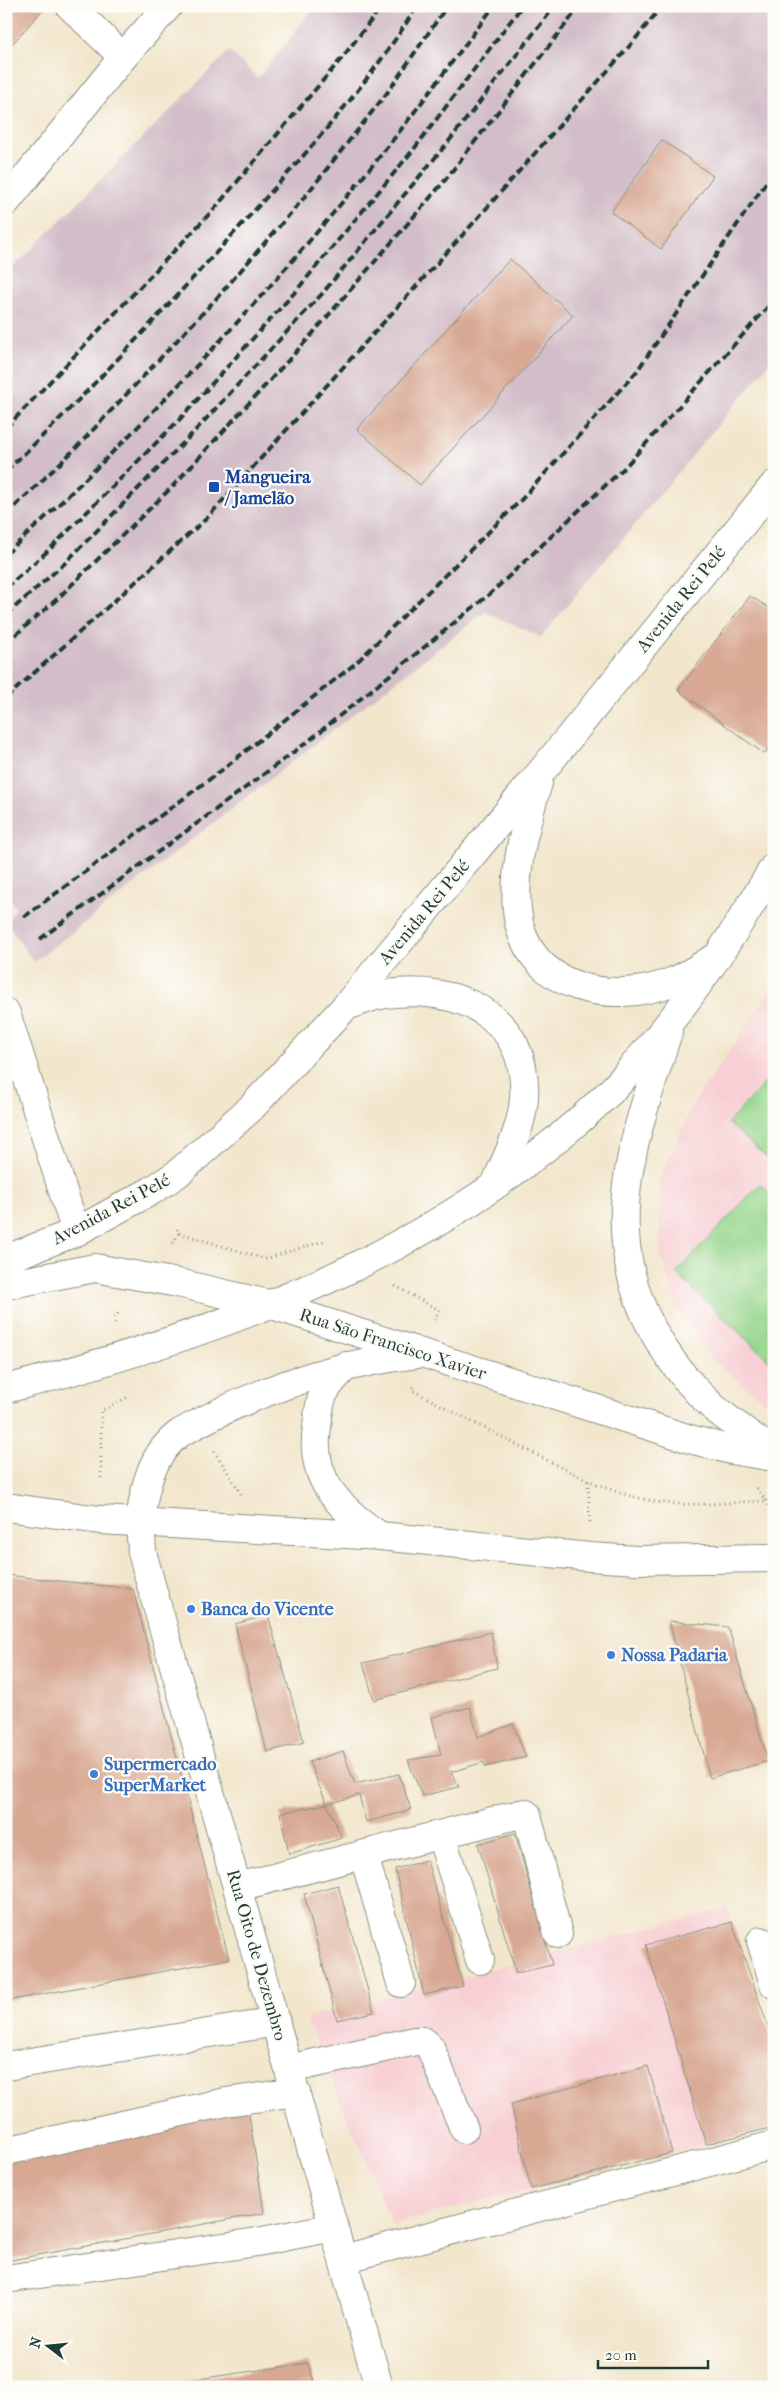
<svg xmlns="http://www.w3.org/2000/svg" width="780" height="2393" font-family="'IM FELL French Canon',serif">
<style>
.built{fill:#f7cfd4}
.industrial{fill:#d2bdc8}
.green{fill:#96d68d;stroke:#5a8a60}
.building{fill:#d8a893}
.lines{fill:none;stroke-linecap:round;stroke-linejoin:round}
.minor-casing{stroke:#889280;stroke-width:30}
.major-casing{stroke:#889280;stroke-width:30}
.path{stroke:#889280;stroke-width:3;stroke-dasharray:1 4;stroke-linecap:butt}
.minor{stroke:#fff;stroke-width:28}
.major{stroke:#fff;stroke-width:28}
.rail{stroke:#1f3d34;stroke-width:4;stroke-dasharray:8 4;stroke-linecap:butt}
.transit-dot{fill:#1a4fb4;stroke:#fdfcf7;stroke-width:2}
.shop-dot{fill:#3f7fe0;stroke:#fdfcf7;stroke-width:2}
.labels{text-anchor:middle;stroke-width:4.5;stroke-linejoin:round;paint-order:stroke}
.transit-label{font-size:18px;font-weight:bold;fill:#164399;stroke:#fdfcf7;text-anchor:start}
.street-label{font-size:18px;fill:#1f3d34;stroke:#fdfcf7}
.shop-label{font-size:18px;font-weight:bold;fill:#366cbe;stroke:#fdfcf7;text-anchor:start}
</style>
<rect width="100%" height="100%" fill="#fdfcf7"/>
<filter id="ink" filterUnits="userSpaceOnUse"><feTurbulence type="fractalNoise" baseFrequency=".02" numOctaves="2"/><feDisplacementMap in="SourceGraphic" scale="10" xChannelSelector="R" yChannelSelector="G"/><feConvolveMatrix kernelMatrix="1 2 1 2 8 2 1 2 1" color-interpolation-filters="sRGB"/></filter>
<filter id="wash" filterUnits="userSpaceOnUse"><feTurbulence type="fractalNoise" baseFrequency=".0096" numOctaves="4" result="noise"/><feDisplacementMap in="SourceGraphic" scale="20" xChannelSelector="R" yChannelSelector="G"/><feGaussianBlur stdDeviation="1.12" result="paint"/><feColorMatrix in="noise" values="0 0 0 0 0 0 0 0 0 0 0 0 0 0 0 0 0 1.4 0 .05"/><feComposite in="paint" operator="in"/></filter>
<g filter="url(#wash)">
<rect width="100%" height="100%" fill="#f2e6cc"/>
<path class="built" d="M774 986V1407L765 1403 712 1359 678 1310 660 1254 659 1181 693 1104Z
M727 1908 774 2044 706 2144 392 2224 306 2018Z"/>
<path class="industrial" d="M315 6H774V358L541 637 485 612 34 962 6 923 16 908 6 893V275L229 51 258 78Z"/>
<path class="green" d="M774 1073V1164L728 1123Z
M760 1184 774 1197V1365L676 1273Z"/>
<g id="blocks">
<path class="building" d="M6 6H46L6 51Z
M662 140 713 176 661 249 611 212Z
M510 259 573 315 420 485 357 429Z
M750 596 774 611V741L764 754 678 690Z
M6 1575 133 1589 229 1959 6 2001Z
M268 1615 304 1742 267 1752 235 1624Z
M669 1621 728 1627 768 1761 710 1778Z
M491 1632 497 1668 374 1700 363 1663Z
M470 1707 478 1737 513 1724 526 1757 485 1767 484 1762 451 1772 459 1787 422 1796 408 1760 441 1755 432 1717Z
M343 1751 355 1784 399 1774 411 1810 366 1822 359 1795 327 1804 342 1838 289 1854 280 1813 327 1804 309 1762Z
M515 1833 552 1965 516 1973 478 1844Z
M427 1860 463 1986 424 1995 395 1869Z
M338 1885 374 2012 337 2020 304 1894Z
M732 1922 774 2044V2127L706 2144 646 1945Z
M648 2066 672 2153 531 2189 511 2104Z
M248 2107 264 2213 6 2261V2159Z
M308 2363 316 2387H150V2386Z"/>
</g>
</g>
<g filter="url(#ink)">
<use href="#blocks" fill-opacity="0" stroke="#889280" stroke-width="1"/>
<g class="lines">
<g class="minor-casing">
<path id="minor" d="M70 6 123 57
M6 1013 76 1232
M140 1522 142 1552 150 1581 379 2387
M441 1835 480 1960
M364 1856 401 1983
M238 1887 524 1813 527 1815 558 1934
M761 1941 774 1984
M6 2066 276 2022
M289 2069 415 2041H423L430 2047 464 2129
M6 2151 226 2102 296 2092
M343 2259 774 2145
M6 2279 257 2242 334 2227"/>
</g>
<g class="major-casing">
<path id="major" d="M6 202 123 57 168 6
M538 783C526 823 513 867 517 910 524 989 612 1007 674 981 687 976 699 967 711 960
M346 1006C359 1002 372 996 386 994 458 984 529 1016 524 1098 522 1128 507 1157 495 1185
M668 1032C633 1142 594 1238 662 1346 676 1368 693 1389 713 1407 732 1423 754 1437 774 1453
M6 1259 76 1232 151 1191 177 1174 251 1108 346 1006 541 772 774 485
M6 1285 95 1268 178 1283 272 1305 690 1439 731 1450 774 1457
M346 1366C339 1374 329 1383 324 1393 319 1402 318 1417 317 1427 309 1480 339 1508 380 1536
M6 1389C226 1332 442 1253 609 1093 621 1082 631 1068 641 1057 693 997 733 935 774 867
M6 1507 100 1520 380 1536 590 1557 637 1560 774 1558
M140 1522C144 1488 151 1454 180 1433 253 1392 335 1364 417 1354"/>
</g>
<path class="path" d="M179 1233 265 1259 327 1240
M173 1243 179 1233 177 1228
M395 1286 439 1310 434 1324
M115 1323 114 1319 120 1311
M413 1387 412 1390C454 1412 495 1434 537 1455 574 1474 610 1493 652 1501 688 1508 729 1502 765 1501
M214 1451 242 1495
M101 1478V1411L128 1397
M588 1481 590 1525
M757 1488 774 1513"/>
<use href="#minor" class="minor"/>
<use href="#major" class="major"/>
<path class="rail" d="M6 428 215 208 342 58 382 6
M6 471C86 396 160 314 234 233 299 161 366 89 417 6
M6 515 75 449 215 300 303 199 387 93 447 6
M6 554C144 427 280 283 396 136 429 93 462 49 494 6
M6 588 50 549 180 419 296 291 414 149 522 6
M6 615 65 563 193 433 321 295 449 141 555 6
M6 643 56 600 172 487 307 340 442 184 580 6
M6 698 207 518 477 219 633 42 662 6
M24 917 222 770 356 663 522 499 637 371 774 171
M40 939 306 743 491 593 625 467 774 300"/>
</g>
</g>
<rect class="transit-dot" x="208" y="481" width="12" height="12" rx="2.5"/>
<g class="shop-dot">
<circle cx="191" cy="1609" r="5"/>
<circle cx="611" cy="1655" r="5"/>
<circle cx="94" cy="1774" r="5"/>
</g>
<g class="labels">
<g class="transit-label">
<text x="225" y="483">Mangueira<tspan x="225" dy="21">/ Jamelão</tspan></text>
</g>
<g class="street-label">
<text transform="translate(681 599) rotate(-51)" y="6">Avenida Rei Pelé</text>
<text transform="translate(424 912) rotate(-50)" y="6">Avenida Rei Pelé</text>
<text transform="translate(111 1209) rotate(-28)" y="6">Avenida Rei Pelé</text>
<text transform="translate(393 1344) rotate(18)" y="6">Rua São Francisco Xavier</text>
<text transform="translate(257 1955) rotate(74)" y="6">Rua Oito de Dezembro</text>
</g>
<g class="shop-label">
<text x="201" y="1615">Banca do Vicente</text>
<text x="621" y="1661">Nossa Padaria</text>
<text x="104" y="1770">Supermercado<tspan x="104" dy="21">SuperMarket</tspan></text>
</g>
</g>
<rect width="780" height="2393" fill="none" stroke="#fdfcf7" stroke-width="25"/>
<g transform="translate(48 2346) rotate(286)" stroke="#fdfcf7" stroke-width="4" paint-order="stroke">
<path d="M0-4L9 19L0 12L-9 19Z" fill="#1f3d34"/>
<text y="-8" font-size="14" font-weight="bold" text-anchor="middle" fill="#1f3d34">N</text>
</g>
<path d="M598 2360v8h110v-8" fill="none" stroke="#1f3d34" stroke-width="2.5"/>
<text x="605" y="2360" font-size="15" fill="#1f3d34" stroke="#fdfcf7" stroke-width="4" paint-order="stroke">20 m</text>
</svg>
